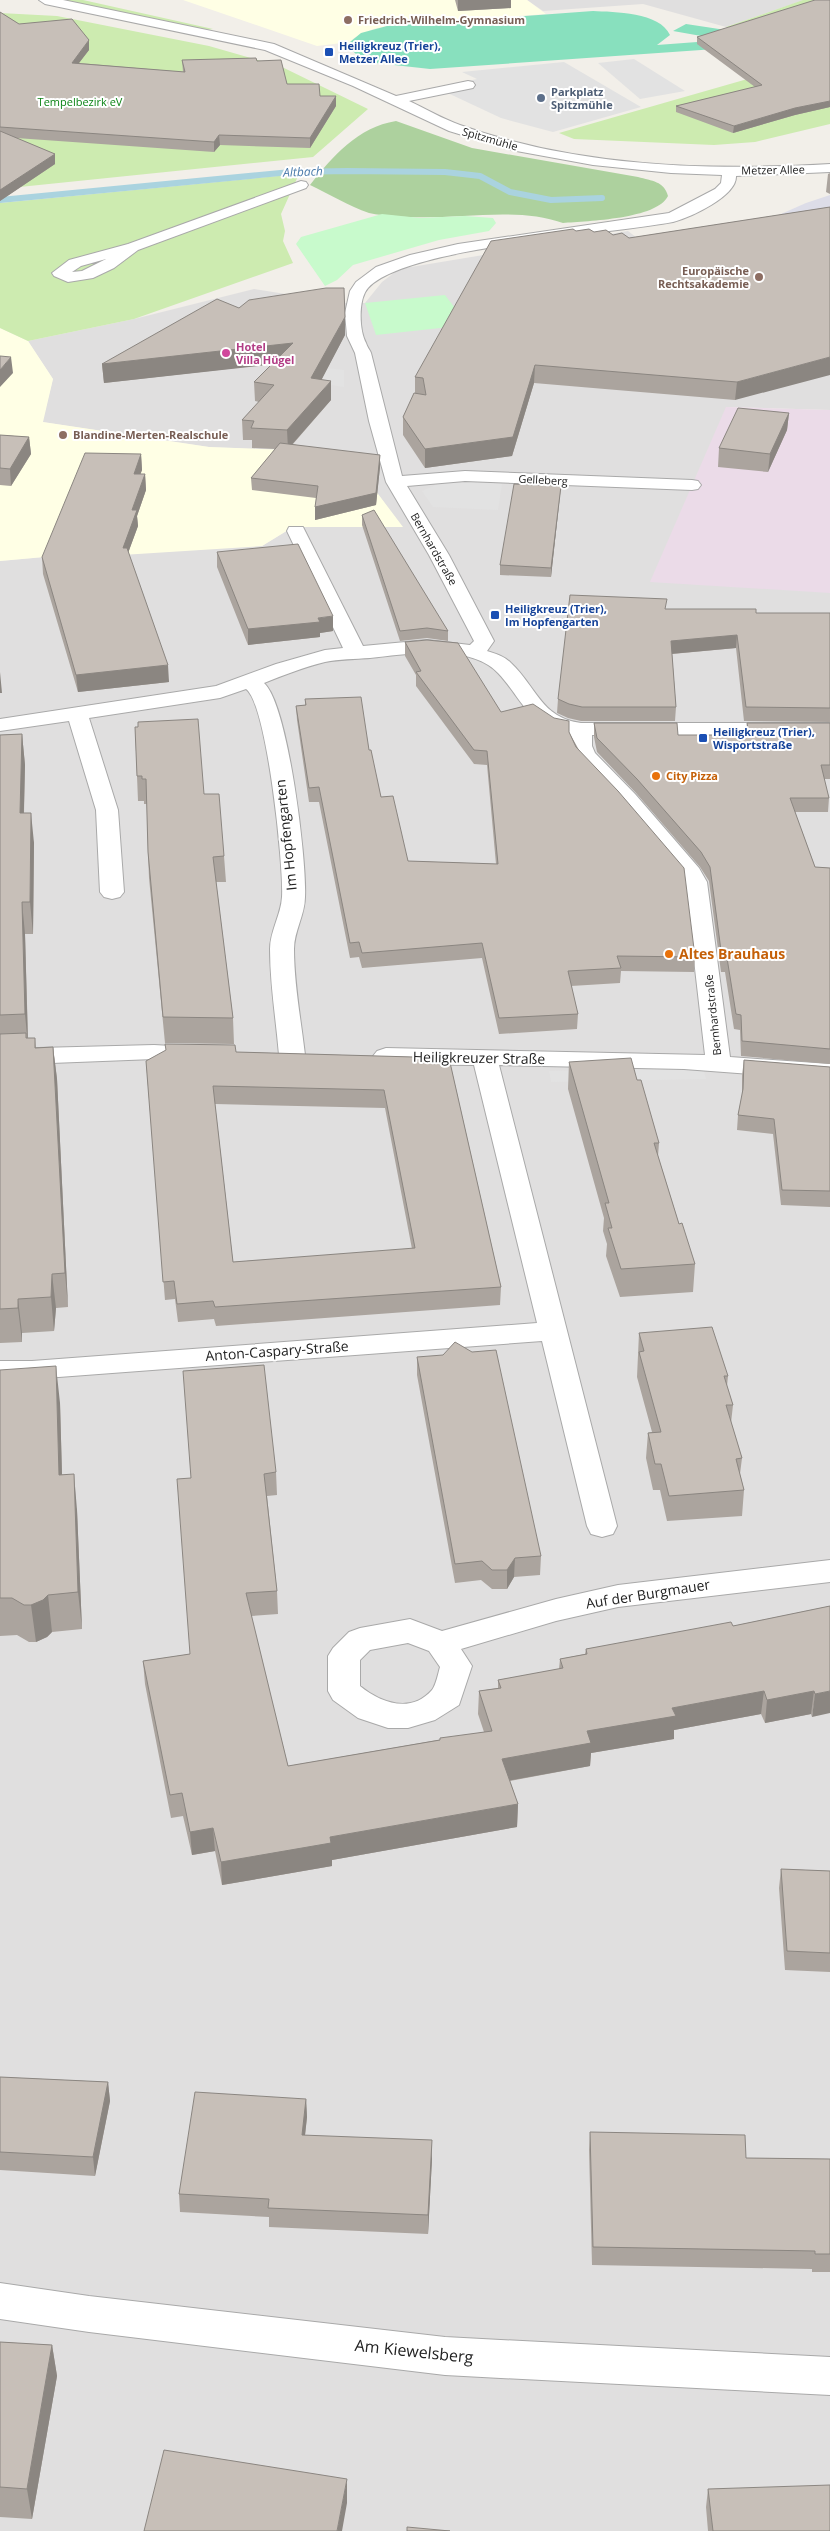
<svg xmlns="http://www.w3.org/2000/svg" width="830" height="2531" font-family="'Open Sans',sans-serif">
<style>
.residential{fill:#e0dfdf}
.industrial{fill:#ebdbe8}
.education{fill:#ffffe5}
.grass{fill:#cdebb0}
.forest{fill:#add19e}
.park{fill:#c8facc}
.pitch{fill:#88e0be}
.parking{fill:#e2e2e2}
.plaza{fill:#dddde8}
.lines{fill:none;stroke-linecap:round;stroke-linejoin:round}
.stream{stroke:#aad3df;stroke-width:6}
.minor-casing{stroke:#a9a9a9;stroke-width:2}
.minor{fill:#fff;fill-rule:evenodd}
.wall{fill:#aba49e;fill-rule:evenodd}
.shaded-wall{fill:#8b8681}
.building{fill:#c7bfb8;stroke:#8b8681;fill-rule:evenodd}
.education-dot{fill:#8d6e63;stroke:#fff;stroke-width:2}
.transit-dot{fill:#1a4fb4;stroke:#fff;stroke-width:2}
.service-dot{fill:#5c6f8a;stroke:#fff;stroke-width:2}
.hotel-dot{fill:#d1479c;stroke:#fff;stroke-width:2}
.food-dot{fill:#e8710a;stroke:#fff;stroke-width:2}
.labels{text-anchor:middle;stroke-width:4;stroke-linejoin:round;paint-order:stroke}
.far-education-label{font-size:11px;font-weight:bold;fill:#785e54;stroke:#fff;text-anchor:start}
.far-transit-label{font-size:11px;font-weight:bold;fill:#164399;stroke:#fff;text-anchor:start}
.far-service-label{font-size:11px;font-weight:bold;fill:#4e5e75;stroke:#fff;text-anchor:start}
.far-park-label{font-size:11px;fill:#0c8416;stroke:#fff}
.far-street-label{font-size:11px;fill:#222;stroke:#fff}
.far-hotel-label{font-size:11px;font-weight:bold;fill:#b23c85;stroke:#fff;text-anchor:start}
.far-food-label{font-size:11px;font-weight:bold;fill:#c56008;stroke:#fff;text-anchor:start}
.far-water-label{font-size:12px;font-style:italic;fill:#4a7aab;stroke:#fff}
.street-label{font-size:14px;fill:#222;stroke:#fff}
.food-label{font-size:14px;font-weight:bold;fill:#c56008;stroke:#fff;text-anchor:start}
.near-street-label{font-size:16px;fill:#222;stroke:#fff}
</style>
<rect width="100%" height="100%" fill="#f2efe9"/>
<path class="residential" d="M527 0H804L726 27 643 4 543 11Z
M628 231 658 254 830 315V410L726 407 830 593V2531H0V561L121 550 262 546 293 527H402L369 482 359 453 209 447 42 422 53 379 28 341 134 319 254 289 343 303H365L382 282 399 269Z"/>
<path class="industrial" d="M726 407 830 410V593L650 582Z"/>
<path class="education" d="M183 0H527L546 14 387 26 373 29 354 38 350 42 317 46Z
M0 328 28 341 53 379 43 422 209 447 360 453 369 482 403 527H293L262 546 122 555 121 550 0 561Z"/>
<path class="grass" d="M57 0H83L213 29 206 30Z
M803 0H830V124L755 142 714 145 574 139 559 133 796 65 763 35 726 27Z
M0 13 57 16 209 46 282 67 368 109 313 157 0 189Z
M299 174 281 214 285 231 283 241 293 263 134 319 28 341 0 328V203Z"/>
<path class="forest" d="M396 121 472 148 638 177C652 181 664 181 668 196 657 219 588 221 563 223 513 205 449 222 395 216 387 215 377 215 369 213 349 206 329 194 310 185 332 157 358 127 396 121Z"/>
<path class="park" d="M382 214 420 218 465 216 493 218 496 223 489 231 439 240 353 265 337 280 325 286 296 244 301 237Z
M445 295 468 325 376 335 365 303Z"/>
<path class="pitch" d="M593 11C614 12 660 12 670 35L657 45 724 40 673 31 686 24 739 32 744 47 430 69 376 63 362 59 349 48 350 42 361 33 387 26Z"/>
<path class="parking" d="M634 59 685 91 640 99 598 63Z
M564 62 641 107 553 132 501 118 437 88 477 79 462 72Z
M301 365 344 370V387L292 379Z
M471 482 502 484 498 510 433 507 422 491 440 483Z
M703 1068 706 1079 551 1082 549 1071Z"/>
<path class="plaza" d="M830 195V255L772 222 781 214 806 203Z"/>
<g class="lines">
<path class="stream" d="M0 200 291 172 347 171 445 172 480 176 510 192 551 200 602 198"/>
<g class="minor-casing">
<path id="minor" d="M39 0H63L274 44 396 96 468 81 473 82 475 85 473 88 409 101C426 109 443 119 460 125 577 167 707 171 830 164V172L736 176C737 196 691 217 673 222 610 234 405 247 368 288 358 299 359 330 366 343 367 347 370 350 371 353L402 476 465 471 692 480 698 481 701 485 698 489 692 490 465 481 407 486 449 555 494 641 487 651C496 654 504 656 511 663 536 686 541 718 581 723H830V735H592V746L595 753 635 794 699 868 707 882 730 1057 830 1064V1080L684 1069 499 1065 617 1526 613 1534 602 1537 591 1534 587 1526 542 1341 32 1379H0V1361H32L537 1323 474 1065 386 1064 377 1061 373 1056 377 1051 386 1048 705 1055 685 882 681 876 619 804 577 760 570 746V734C529 729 522 698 498 673 470 643 406 654 370 658 355 659 339 659 325 662 304 667 284 675 264 683 288 704 307 861 305 897 305 915 294 931 294 949 294 984 301 1020 305 1055L301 1060 292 1063 283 1060 279 1055C276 1020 270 984 270 949 270 931 281 915 282 897 284 867 267 704 246 689L220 698 89 718 118 810 124 892 120 897 112 899 104 897 100 892 96 810 69 721 0 731V719L216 686 276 664 325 650 343 648 287 531 289 527H303L305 531 363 646 427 640 470 645 474 641 429 555 386 482 369 421 355 353 347 336 345 313 350 291 356 282 376 267 410 255 458 244 669 213 715 189 721 183 722 175 671 173 593 165 511 150 449 131 353 86 265 50 45 4Z
M301 181 306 182 308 185 306 188 138 250 114 268 93 278 68 282 54 276 52 273 69 260 128 244ZM106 259 82 271 72 272 81 266Z
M154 1045 207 1048 211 1053 207 1058 198 1061 154 1059 0 1065V1049Z
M830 1560V1582L618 1607 556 1621 461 1649 472 1666 459 1705 435 1720 408 1728H388L358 1718 333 1700 328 1691V1656L333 1648 349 1632 360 1628 410 1619 442 1631 556 1599 618 1585ZM408 1643 429 1651 440 1667C438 1674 436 1685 432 1690 411 1714 381 1703 360 1686V1660L370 1650Z
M0 2283 89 2296 445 2337 830 2357V2395L445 2375 89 2332 0 2319Z"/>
</g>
<use href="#minor" class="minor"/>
</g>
<path class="wall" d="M455 0H511V8L458 11Z
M830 0V107L795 115 733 133 676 112V106L755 87 697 44V37Z
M0 12 19 24 89 50 79 63 183 72 182 60 257 61 287 84 320 96H336V106L310 148 220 145 214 152 16 138 55 154V164L0 201Z
M830 173V194L826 192 828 174Z
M830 207 735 400 534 383 512 456 425 468 403 435V417L415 393V377L576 231 594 232 613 235 629 238Z
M239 308 345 335 321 380 331 400 293 444 380 467 376 505 315 520 316 498 252 490 251 478 275 449 252 448V440H243L242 420 259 402 255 401 254 382 272 364 104 383 102 364Z
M789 413 787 430 768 472 718 467 719 448Z
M0 435 29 437 31 454 11 486 0 485Z
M141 454 142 470 140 474H145L146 490 137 516 138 526 128 553 169 682 78 692 43 574 42 557Z
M561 486 560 495 551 577 500 575V565Z
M362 515 448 631V641L427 638 400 641 362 525Z
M217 552 333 631 320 633V637L248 645 217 567Z
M667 609 756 613H830V722L744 721 736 648 672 654 676 707 675 721H581L568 718 557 713 558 699Z
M405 642 501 712 569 732 695 957 694 972 621 971 620 983 571 986 578 1014 577 1029 499 1034 482 958 362 968 359 957 350 958 319 802H309L297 720 296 706 305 705V699L369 750 381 797 408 861 496 864 487 765 474 764 416 686V675L405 656Z
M594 723 678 735H746L747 723H830V779H824L829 798 828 812H795L815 867 830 868V1064L741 1056 740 1030 734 1029 725 972H721L709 881 700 867 636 793 597 752 594 737Z
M135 727 204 794 224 856 226 882H216L233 1018 234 1044 165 1043 149 878 148 852 147 804H144V801H138L137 776Z
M22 734 25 765 24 813 34 843 33 934H25L28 1038H35L36 1048 53 1047 57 1079 68 1307 56 1308 54 1331 22 1333V1342L0 1343V735Z
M236 1052 449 1058 501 1287 500 1305 216 1326 214 1319 178 1322 175 1299 165 1300 146 1061ZM215 1104 385 1108 412 1249 233 1262Z
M744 1060 830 1067V1207L781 1205 773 1134 737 1130 738 1115 742 1096V1075Z
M569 1062 659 1143 658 1156 679 1224 695 1264 693 1292 620 1297 606 1256 607 1244 603 1231 604 1218 568 1089Z
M639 1333 728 1376 727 1386 733 1405 731 1423 742 1458 740 1474 744 1490 742 1516 667 1521 660 1490H653L646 1458 648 1433 652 1432 637 1377Z
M417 1357 541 1556 540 1575 514 1577 507 1589H492L481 1580 455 1583 417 1375Z
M0 1370 60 1403 62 1474 77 1510 82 1629 52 1632 47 1637 36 1642H29L17 1635 0 1636Z
M276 1472 277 1495 267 1496 277 1591 278 1614 251 1616 288 1766 484 1732 478 1714 479 1691 498 1688V1680L559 1669 560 1659 585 1654 586 1649 733 1626 830 1606 812 1717 811 1714 765 1723 761 1714 674 1730V1739L591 1753 590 1766 510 1781 518 1804 517 1827 332 1860V1866L222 1885 215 1851 192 1855 183 1816 171 1818 145 1684 143 1661 190 1654 191 1478Z
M781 1869 830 1871V1972L785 1970 779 1888Z
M0 2077 108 2082 110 2101 95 2176 0 2170Z
M306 2099 307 2117 305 2135 432 2159 428 2234 269 2227V2217L180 2212 179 2194Z
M590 2132 746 2158 830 2159V2272H812V2269L592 2265 589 2150Z
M0 2342 52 2345 57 2376 32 2519 0 2517Z
M708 2489 830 2531H708L706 2507Z"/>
<path class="shaded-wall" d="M458 0H511V8L458 11Z
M89 40V50L72 72V63Z
M336 96V106L310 148V138Z
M830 101V107L795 115 733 133 734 126 795 108Z
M219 135 220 145 214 152V142Z
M55 154V164L0 201V190Z
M345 317V335L312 398 311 378Z
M293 343 294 362 104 383 102 364Z
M11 357 13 373 0 387V370Z
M830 357V375L735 400 737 382Z
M535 365 534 383 512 456 425 468V449Z
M331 381V400L288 449 287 430Z
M789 413 787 430 768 472 770 454Z
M29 437 31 454 11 486 10 469Z
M141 454 142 470 135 490 134 474Z
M380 455V467L376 505 315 520V507Z
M145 474 146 490 137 516 138 526 124 564 123 548 132 510Z
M561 486 560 495 551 577V568Z
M333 616V631L320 633V637L248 645V629Z
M737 635 736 648 670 654 671 641Z
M168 665 169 682 78 692 76 675Z
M0 672 2 693H0Z
M22 734 25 765 23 844 20 813Z
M31 813 34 843 33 934 30 902Z
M22 902 25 934 28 1046 25 1014Z
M53 1047 57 1079 68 1307 65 1273Z
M52 1274 56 1308 54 1331 51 1297Z
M18 1299 22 1333V1342L18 1308Z
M56 1366 60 1403 63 1512 59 1475Z
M74 1474 77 1510 82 1629 78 1592Z
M515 1558 514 1577 507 1589V1570Z
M48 1595 52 1632 47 1637 36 1642 31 1605Z
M764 1691 761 1714 674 1730V1739L591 1753 590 1766 501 1782 502 1759 587 1731 672 1708Z
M814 1691 811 1714 765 1723 767 1700Z
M830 1691V1713L812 1717 815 1694Z
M518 1804 517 1827 332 1860V1866L222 1885 221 1862 330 1837Z
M213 1828 215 1851 192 1855 190 1832Z
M108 2082 110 2101 95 2176 93 2157Z
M306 2099 307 2117 303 2153 302 2135Z
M432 2140V2159L428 2234V2215Z
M52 2345 57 2376 32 2519 27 2489Z
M347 2479V2503L342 2531H337Z"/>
<path class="building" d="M815 0H830V101L795 108 734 126 676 106 762 85 697 37Z
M0 12 19 24 72 19 89 40 72 63 185 72 182 60 256 58 257 61 281 60 287 84H319L320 96H336L310 138 219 135 214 142 0 127Z
M0 131 55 154 0 190Z
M830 207V357L737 382 535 365 513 437 425 449 403 417 414 393 426 395 423 378 415 377 491 241 573 229 576 231 589 229 594 232 606 230 613 235 622 233 629 238Z
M326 288H344L345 317 311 378 331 381 287 430 251 428 254 421 242 420 274 385 254 382 293 343 102 364 217 299 239 308 249 300Z
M0 356 11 357 0 370Z
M738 408 789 413 770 454 719 448Z
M0 435 29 437 10 469 0 468Z
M280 443 380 455 376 493 315 507 318 486 251 478Z
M85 453 141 454 134 474H145L132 510H137L123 548H127L168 665 76 675 42 557Z
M514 484 561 486 551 568 500 565Z
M374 510 448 631 427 628 400 631 362 515Z
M298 544 333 616 318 618 320 622 248 629 217 552Z
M570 595 667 599 665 609H756V613H830V708L746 707 737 635 671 641 676 707H582L569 704 558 699Z
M427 640 458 643 501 712 533 704 554 718 569 721V732L576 747 618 791 684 868 695 957 617 956 621 968 568 971 578 1014 499 1018 482 943 362 953 359 942 350 943 319 787 309 788 296 706 306 705 305 699 361 697 369 750H371L381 797 393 796 408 861 498 864 487 751 474 750 416 672 421 671 405 642Z
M198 719 204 794H219L224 856 213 857 233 1018 163 1017 148 852 146 779H142V776H137L135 727H138V722Z
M594 723H677L678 735H749L747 723H830V765H821L829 798H790L815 867 830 868V1049L742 1041 741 1015 736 1014 727 958H722L710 867 701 852 637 779 597 738Z
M22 734 20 813H31L30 902H22L25 1014 0 1015V735Z
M26 1033V1038H35V1048L53 1047 65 1273 52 1274 51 1297 18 1299V1308L0 1309V1034Z
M165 1044 235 1045 236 1052 449 1058 501 1287 215 1307 213 1301 177 1304 174 1281 163 1282 146 1061 166 1050ZM213 1086 384 1090 415 1248 233 1262Z
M631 1058 637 1080H641L659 1143H654L679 1224 682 1223 695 1264 621 1269 608 1228H612L605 1203H609L569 1062Z
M744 1060 830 1067V1191L782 1190 774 1119 738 1115 743 1089Z
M712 1327 728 1376H724L733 1405H726L742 1458 736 1459 744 1490 669 1496 661 1464H655L648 1433 661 1432 639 1352 644 1351 639 1333Z
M455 1342 472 1352 496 1350 541 1556 515 1558 507 1570H492L482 1561 455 1564 417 1357 443 1355Z
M264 1365 276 1472 264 1474 277 1591 246 1593 288 1766 440 1740V1738L492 1731 479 1691 501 1688 498 1680 563 1668 560 1659 587 1654 586 1649 731 1622 733 1626 830 1606V1691L815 1694 814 1691 767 1700 764 1691 672 1708 676 1716 587 1731 591 1743 502 1759 518 1804 330 1837 331 1843 221 1862 213 1828 190 1832 182 1793 170 1795 143 1661 190 1654 177 1479 191 1478 183 1371Z
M56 1366 59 1475 74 1474 78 1592 48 1595 43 1600 31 1605H24L12 1598H0V1370Z
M781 1869 830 1871V1953L787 1951Z
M0 2077 108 2082 93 2157 0 2152Z
M195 2092 306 2099 302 2135 432 2140 428 2215 268 2208 269 2199 179 2194Z
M590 2132 745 2135 746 2158 830 2159V2254H815V2251L593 2247Z
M0 2342 52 2345 27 2489 0 2487Z
M164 2450 347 2479 337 2531H144Z
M830 2485V2531H713L708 2489Z
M407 2527 450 2531H407Z"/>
<g class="education-dot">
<circle cx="348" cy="20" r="5"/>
<circle cx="759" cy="277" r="5"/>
<circle cx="63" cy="435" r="5"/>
</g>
<g class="transit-dot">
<rect x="324" y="47" width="10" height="10" rx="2.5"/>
<rect x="490" y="610" width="10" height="10" rx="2.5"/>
<rect x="698" y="733" width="10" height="10" rx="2.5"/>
</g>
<circle class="service-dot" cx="541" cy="98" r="5"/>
<circle class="hotel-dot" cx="226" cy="353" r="5"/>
<g class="food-dot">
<circle cx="656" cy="776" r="5"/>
<circle cx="669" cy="954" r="5"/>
</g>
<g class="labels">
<g class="far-education-label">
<text x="358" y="24">Friedrich-Wilhelm-Gymnasium</text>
<text x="749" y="275" text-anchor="end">Europäische<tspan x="749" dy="13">Rechtsakademie</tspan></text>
<text x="73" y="439">Blandine-Merten-Realschule</text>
</g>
<g class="far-transit-label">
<text x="339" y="50">Heiligkreuz (Trier),<tspan x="339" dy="13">Metzer Allee</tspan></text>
<text x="505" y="613">Heiligkreuz (Trier),<tspan x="505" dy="13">Im Hopfengarten</tspan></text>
<text x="713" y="736">Heiligkreuz (Trier),<tspan x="713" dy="13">Wisportstraße</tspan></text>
</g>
<g class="far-service-label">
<text x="551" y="96">Parkplatz<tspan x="551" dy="13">Spitzmühle</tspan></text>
</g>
<g class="far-park-label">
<text x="80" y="106">Tempelbezirk eV</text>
</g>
<g class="far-street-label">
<text transform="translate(490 139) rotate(16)" y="4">Spitzmühle</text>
<text transform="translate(773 170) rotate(-1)" y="4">Metzer Allee</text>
<text transform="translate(543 480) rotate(3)" y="4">Gelleberg</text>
<text transform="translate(434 549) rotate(60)" y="4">Bernhardstraße</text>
<text transform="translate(713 1015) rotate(-96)" y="4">Bernhardstraße</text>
</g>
<g class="far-hotel-label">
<text x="236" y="351">Hotel<tspan x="236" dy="13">Villa Hügel</tspan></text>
</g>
<g class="far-food-label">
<text x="666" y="780">City Pizza</text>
</g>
<g class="far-water-label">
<text transform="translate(303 172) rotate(-2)" y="4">Altbach</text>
</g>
<g class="street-label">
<text transform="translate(286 835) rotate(-96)" y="5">Im Hopfengarten</text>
<text transform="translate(479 1058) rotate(1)" y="5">Heiligkreuzer Straße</text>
<text transform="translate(277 1351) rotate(-4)" y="5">Anton-Caspary-Straße</text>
<text transform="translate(648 1594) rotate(-9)" y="5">Auf der Burgmauer</text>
</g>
<g class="food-label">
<text x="679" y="959">Altes Brauhaus</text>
</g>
<g class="near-street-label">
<text transform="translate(414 2351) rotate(6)" y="6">Am Kiewelsberg</text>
</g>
</g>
</svg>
